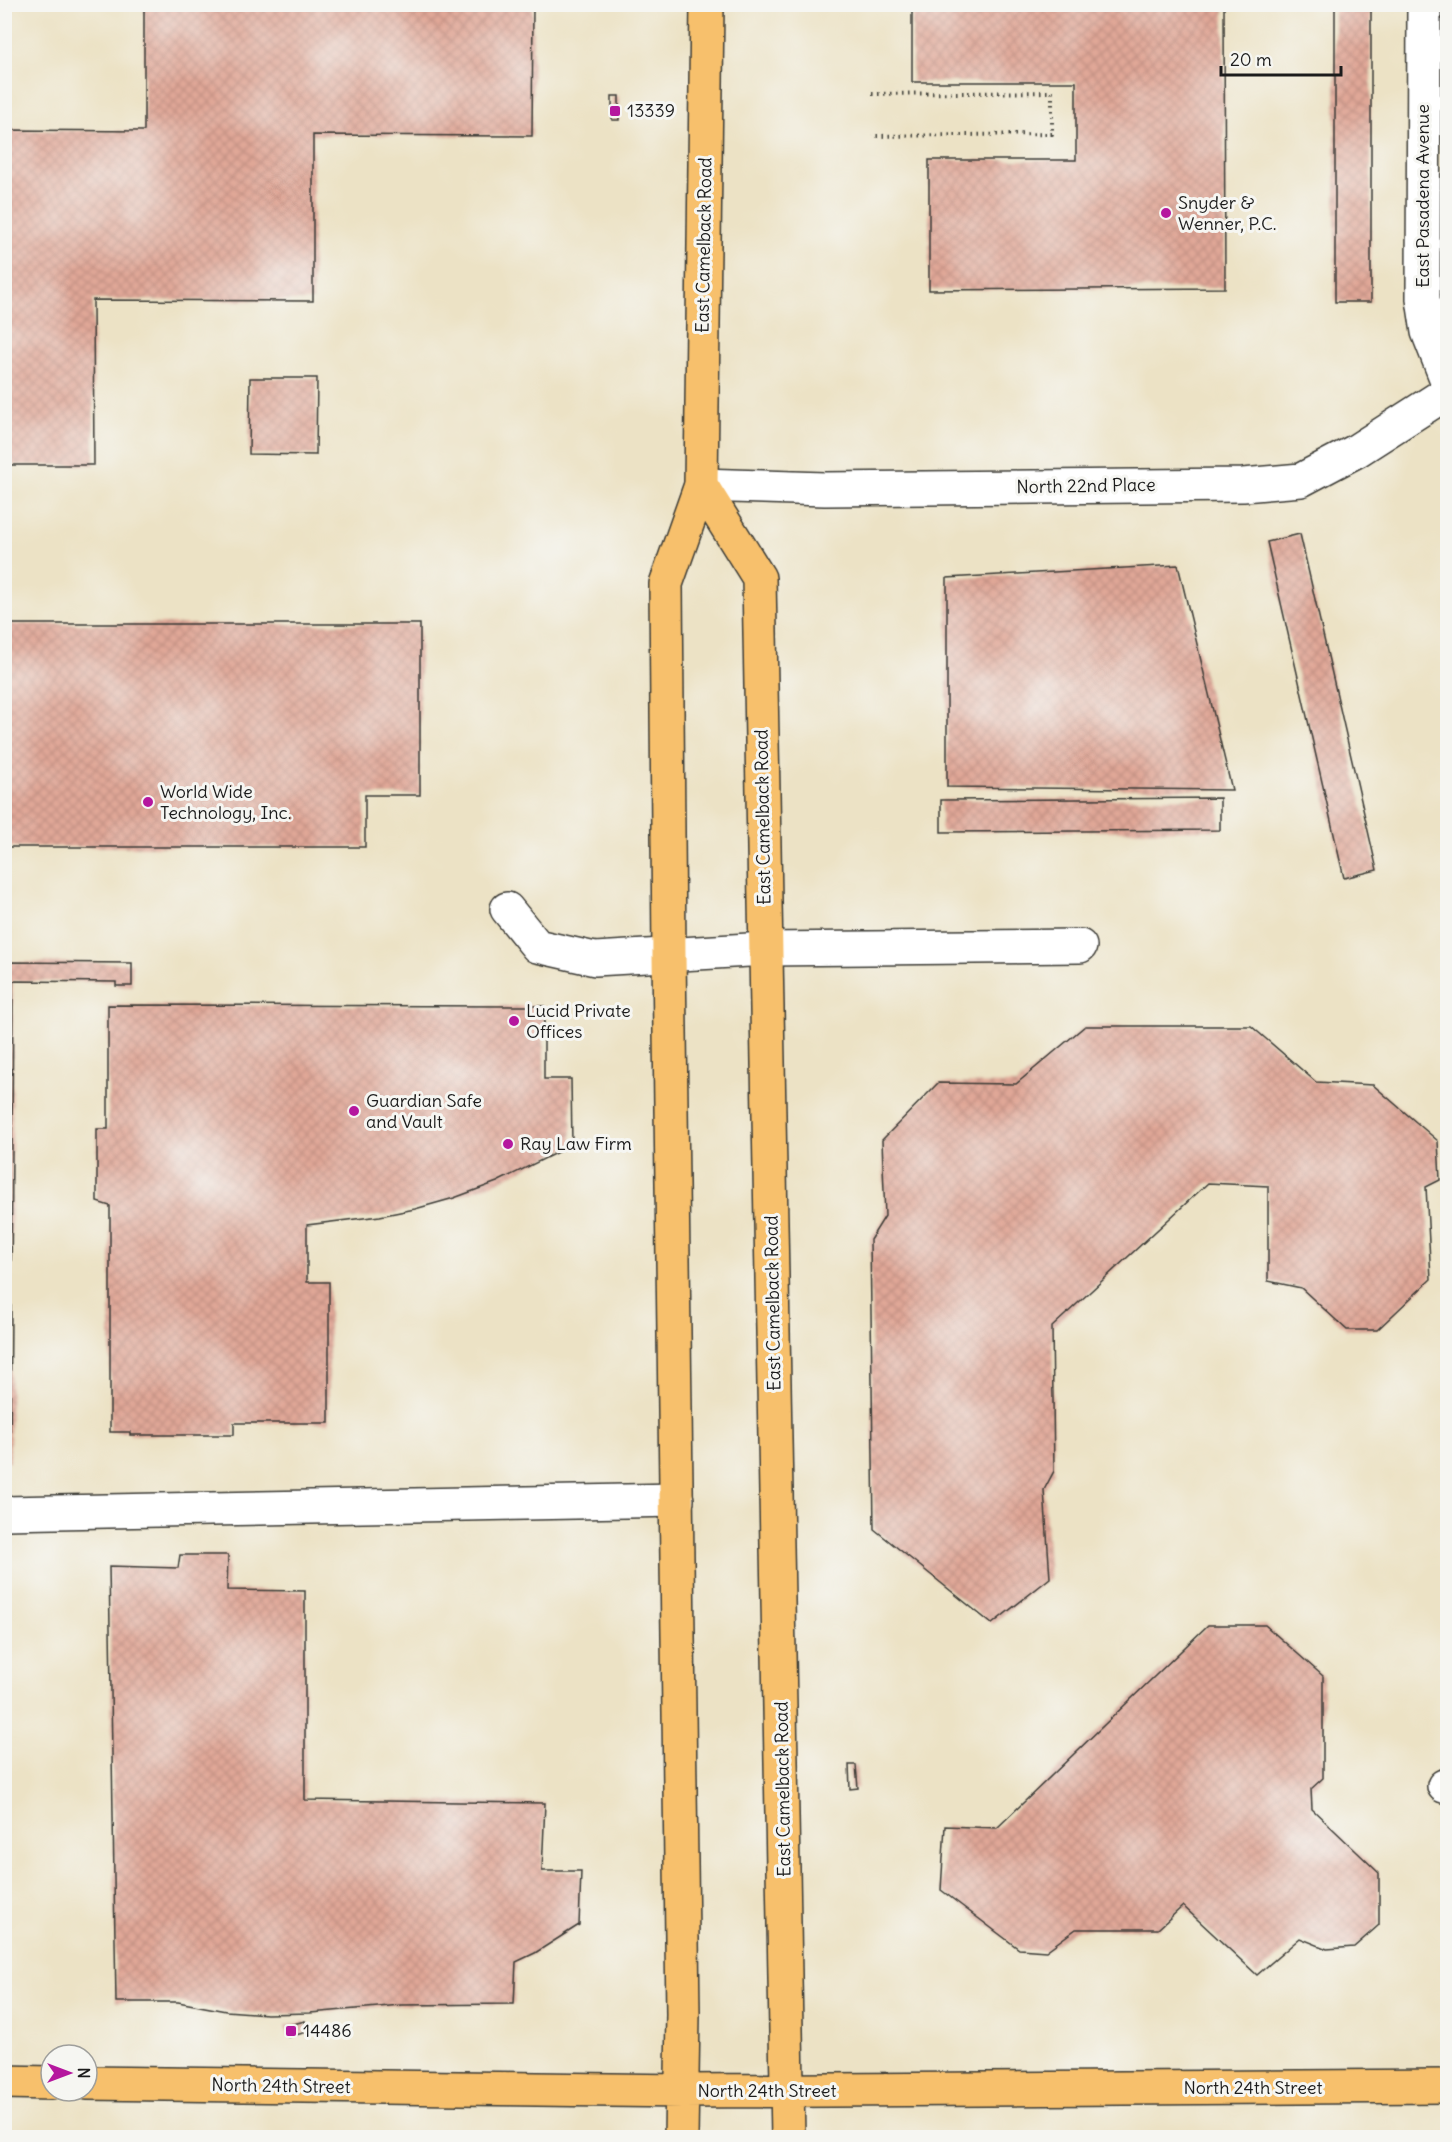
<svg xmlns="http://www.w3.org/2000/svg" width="1452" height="2142" font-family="Delius,sans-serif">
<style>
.building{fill:url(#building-cross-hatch)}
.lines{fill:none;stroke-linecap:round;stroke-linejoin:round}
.minor-casing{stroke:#3b3a35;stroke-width:36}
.major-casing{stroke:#3b3a35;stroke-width:36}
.path{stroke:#3b3a35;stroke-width:4;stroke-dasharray:1.5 4.5;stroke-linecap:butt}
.minor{stroke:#fff;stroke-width:33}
.major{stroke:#f7c06c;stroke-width:33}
.poi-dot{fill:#b5179e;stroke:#f6f6f2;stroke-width:2}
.labels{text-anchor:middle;stroke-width:6;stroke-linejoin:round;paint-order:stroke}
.poi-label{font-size:18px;fill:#1c1c1c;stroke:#f6f6f2;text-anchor:start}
.street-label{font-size:18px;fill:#1c1c1c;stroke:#f6f6f2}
</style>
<defs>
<pattern id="building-cross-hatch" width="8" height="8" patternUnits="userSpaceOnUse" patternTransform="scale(1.5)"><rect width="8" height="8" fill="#e0a797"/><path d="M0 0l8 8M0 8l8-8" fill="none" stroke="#c08f82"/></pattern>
</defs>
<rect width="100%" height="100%" fill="#f6f6f2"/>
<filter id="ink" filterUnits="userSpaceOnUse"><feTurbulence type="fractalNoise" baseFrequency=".0167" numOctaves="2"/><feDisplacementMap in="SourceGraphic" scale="12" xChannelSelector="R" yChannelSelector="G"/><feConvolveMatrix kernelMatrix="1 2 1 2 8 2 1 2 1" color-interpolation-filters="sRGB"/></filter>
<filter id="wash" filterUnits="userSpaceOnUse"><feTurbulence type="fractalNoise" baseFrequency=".008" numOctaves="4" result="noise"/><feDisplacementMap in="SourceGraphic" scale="24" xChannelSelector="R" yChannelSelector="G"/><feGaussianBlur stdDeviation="1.35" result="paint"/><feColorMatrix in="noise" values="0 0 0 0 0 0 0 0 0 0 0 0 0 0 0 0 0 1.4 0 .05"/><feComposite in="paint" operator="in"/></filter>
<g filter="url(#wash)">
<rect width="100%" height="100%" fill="#ece2c5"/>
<g id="blocks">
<path class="building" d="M144 4H533L532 136 313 135V301L93 300 94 465H4V130L144 131Z
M1335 4H1371V302H1335Z
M912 5H1224L1225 288 929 290V160H1076V82H912Z
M612 96H619V120H612Z
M250 378H317L316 455 249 454Z
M1300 534 1377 870 1344 878 1267 542Z
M1178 565 1232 790 947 787V578Z
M4 624H420V795H365V847H4Z
M1220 798V830L941 832V800Z
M4 962 132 963V986H116V982L13 981 10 1462H4Z
M108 1005 544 1006V1079H571L572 1145 497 1182 454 1198 415 1209 380 1216 307 1225V1282H329V1423H234V1435H130V1432H110V1206L97 1202V1129H108Z
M1085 1026H1251L1316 1082 1373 1085 1438 1141 1440 1180 1426 1187 1431 1279 1377 1330H1347L1301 1288 1268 1281V1186L1208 1183 1052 1327 1054 1471 1044 1490 1050 1578 992 1624 874 1529 870 1240 885 1216 882 1140 938 1083 1016 1084Z
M180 1555H228L227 1590 305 1591V1800L545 1803 542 1871H581L579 1925 535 1953 516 1962 514 2004 401 2005 310 2013 267 2014 226 2011 178 2002H116L109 1566 178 1568Z
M1208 1625H1265L1323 1676V1778L1311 1789 1312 1809 1379 1873V1925L1354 1947 1327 1949 1300 1938 1257 1975 1183 1906 1158 1929H1076L1046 1951 1019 1949 941 1890 945 1826 997 1828Z
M849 1765H856L858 1788 850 1789Z
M305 2021 307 2032 288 2037 285 2026Z"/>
</g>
</g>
<g filter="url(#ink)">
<use href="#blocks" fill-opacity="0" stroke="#3b3a35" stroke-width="1.5"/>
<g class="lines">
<g class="minor-casing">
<path id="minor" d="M1424 4 1423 299 1428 332 1448 383
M701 485 825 489 1243 485 1301 480 1356 451 1448 392
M507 909 537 946 595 959 766 949 1080 946
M4 1513 677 1500
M1444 1786H1448"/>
</g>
<g class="major-casing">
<path id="major" d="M701 485 759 578 788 2138
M4 2082 51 2083
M87 2083 683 2091 1448 2086
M681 2138 683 2014 669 956 666 584 701 485 707 4"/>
</g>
<path class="path" d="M872 94 1052 92V134L872 136"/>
<use href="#minor" class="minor"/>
<use href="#major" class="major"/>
</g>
</g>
<g class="poi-dot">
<rect x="609" y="105" width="12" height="12" rx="3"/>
<circle cx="1166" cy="213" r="6"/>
<circle cx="148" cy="802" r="6"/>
<circle cx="514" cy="1021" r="6"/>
<circle cx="354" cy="1111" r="6"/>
<circle cx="508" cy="1144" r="6"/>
<rect x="285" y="2025" width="12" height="12" rx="3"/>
</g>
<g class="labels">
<g class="poi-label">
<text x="627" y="117">13339</text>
<text x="1178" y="209">Snyder &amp;<tspan x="1178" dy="21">Wenner, P.C.</tspan></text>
<text x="160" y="798">World Wide<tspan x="160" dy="21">Technology, Inc.</tspan></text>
<text x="526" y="1017">Lucid Private<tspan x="526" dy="21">Offices</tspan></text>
<text x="366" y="1107">Guardian Safe<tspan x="366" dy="21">and Vault</tspan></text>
<text x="520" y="1150">Ray Law Firm</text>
<text x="303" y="2037">14486</text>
</g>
<g class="street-label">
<text transform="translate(1423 196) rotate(-90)" y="6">East Pasadena Avenue</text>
<text transform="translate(704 245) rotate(-89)" y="6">East Camelback Road</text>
<text transform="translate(1086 486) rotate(-1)" y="6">North 22nd Place</text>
<text transform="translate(763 817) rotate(-91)" y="6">East Camelback Road</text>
<text transform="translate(773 1303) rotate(-91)" y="6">East Camelback Road</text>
<text transform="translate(783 1789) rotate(-91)" y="6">East Camelback Road</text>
<text transform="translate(281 2086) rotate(1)" y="6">North 24th Street</text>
<text x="1253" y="2094">North 24th Street</text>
<text x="767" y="2097">North 24th Street</text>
</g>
</g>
<rect width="1452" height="2142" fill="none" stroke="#f6f6f2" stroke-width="24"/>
<g transform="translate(69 2073) rotate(90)"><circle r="28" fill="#f6f6f2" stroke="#9f9f9c" stroke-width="1.5"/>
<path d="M0-4.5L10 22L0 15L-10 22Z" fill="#b5179e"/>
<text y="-9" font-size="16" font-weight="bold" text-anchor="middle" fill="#1c1c1c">N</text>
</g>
<path d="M1221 66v9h120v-9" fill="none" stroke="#1c1c1c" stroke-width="3"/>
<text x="1230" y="66" font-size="18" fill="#1c1c1c" stroke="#f6f6f2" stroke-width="4.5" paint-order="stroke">20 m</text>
</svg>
